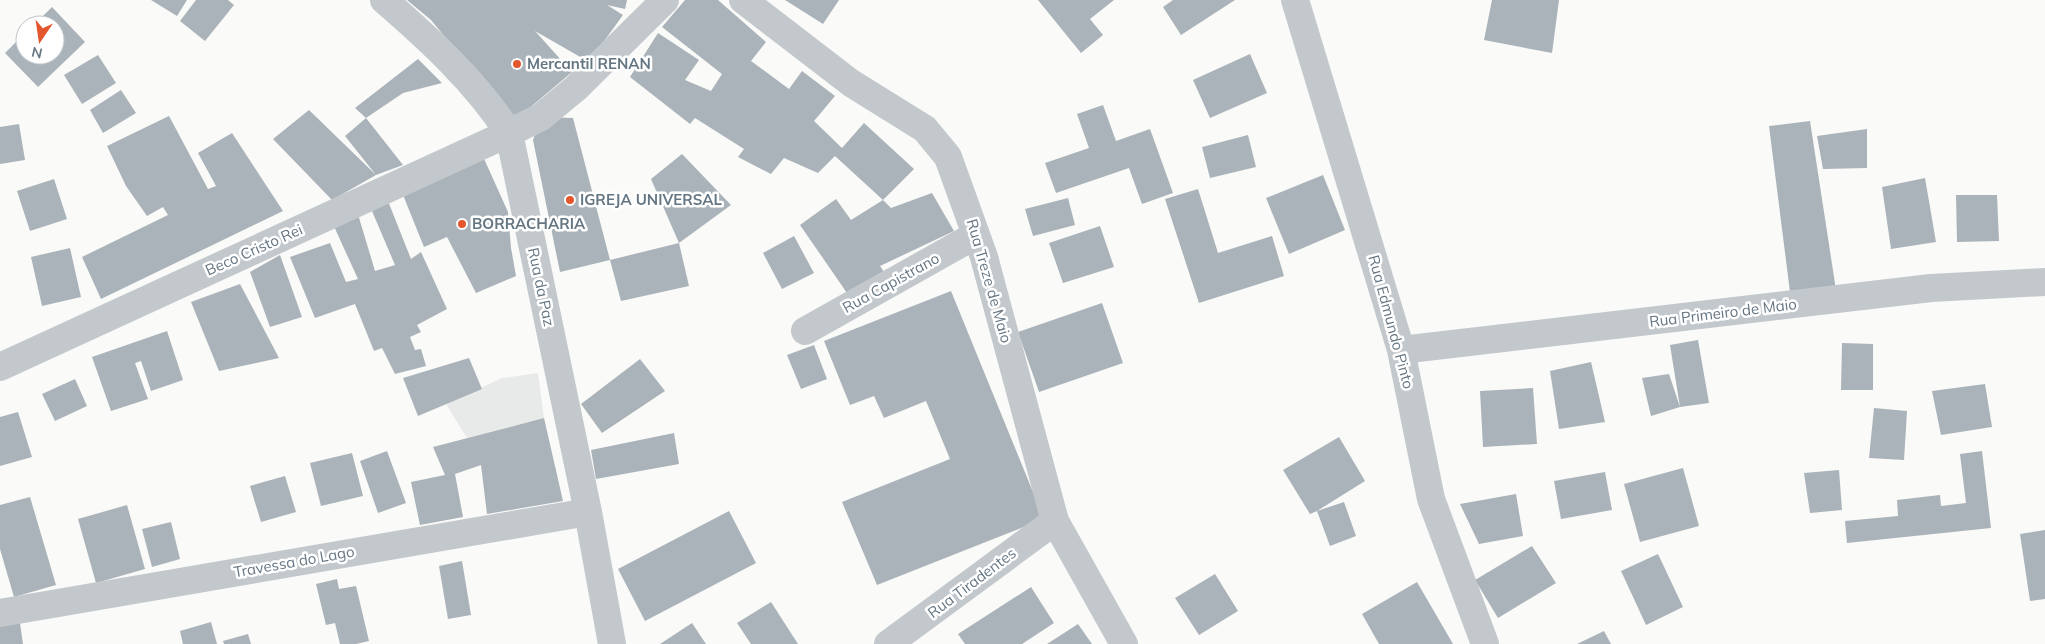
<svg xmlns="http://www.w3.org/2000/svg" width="2045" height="644" font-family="Mulish,sans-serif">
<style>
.built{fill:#e8e9e9}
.building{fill:#aab3b9}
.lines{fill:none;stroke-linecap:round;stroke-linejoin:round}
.minor{stroke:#c3c8cc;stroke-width:28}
.poi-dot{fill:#e4572e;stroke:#fff;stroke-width:2}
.labels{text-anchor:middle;stroke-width:5;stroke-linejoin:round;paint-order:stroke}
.poi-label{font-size:15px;font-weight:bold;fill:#657683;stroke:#fff;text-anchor:start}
.street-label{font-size:15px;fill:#657683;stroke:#fff}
</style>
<rect width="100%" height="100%" fill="#fafaf8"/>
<path class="built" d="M538 373 544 418 467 438 446 404 502 378Z"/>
<path class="building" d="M151 0H187L177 16Z
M196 0H228L234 5 205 41 180 21Z
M407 0H627L625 9 607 5 623 15 589 62 535 31 572 72 514 121 431 20Z
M685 0H718L766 42 751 61 789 89 802 71 835 96 814 121 842 148 864 123 914 169 883 200 835 156 818 173 784 158 771 174 738 157 744 149 695 118 690 124 630 77 658 33 699 60 685 80 711 91 722 74 662 27Z
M785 0H839L823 24Z
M1038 0H1114L1090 19 1103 35 1081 53Z
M1173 0H1235L1181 35 1163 7Z
M1492 0H1559L1552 53 1484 40Z
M52 7 85 42 38 87 5 53 25 33V55H55V25H34Z
M1250 54 1267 93 1210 118 1193 80Z
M98 55 116 83 82 104 64 75Z
M418 59 442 83 403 93 366 118 355 108Z
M121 90 136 113 103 133 90 110Z
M1103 105 1116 141 1150 129 1173 193 1142 204 1129 168 1056 193 1045 163 1089 148 1077 114Z
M309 110 376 175 345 136 366 118 403 165 376 175 332 200 273 139Z
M169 116 208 189 216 186 198 153 232 133 283 211 101 299 82 257 168 215 163 207 147 216 126 186 107 146Z
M541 117 573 118 610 260 560 272 533 140Z
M1810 121 1836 290 1790 292 1769 126Z
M19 124 25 160 0 164V127Z
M1867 129V168L1823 169 1817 136Z
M1248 135 1256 167 1210 178 1202 147Z
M481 152 508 212 511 248 516 276 476 293 447 237 424 247 401 190Z
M682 154 731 205 679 243 651 179Z
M1323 175 1345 230 1289 254 1266 198Z
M1925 178 1936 242 1891 249 1882 187Z
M54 179 67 219 30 231 17 191Z
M1198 189 1218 253 1272 236 1284 276 1199 303 1165 199Z
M932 193 954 231 880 266 886 275 847 293 800 225 836 199 851 220 883 200 891 208Z
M1956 195H1997L1999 241 1957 242Z
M386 196 411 259 421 252 447 309 417 325 421 332 410 337 415 350 421 349 426 366 395 374 382 348 374 351 355 304 315 318 290 257 330 243 346 282 358 279 332 222 357 211 375 271 395 265 369 204Z
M1068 198 1075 225 1033 236 1025 209Z
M1100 226 1114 267 1063 283 1049 243Z
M794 236 814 273 782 289 763 253Z
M679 243 689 286 621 301 610 260Z
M70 248 81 297 42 306 31 257Z
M280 255 302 317 270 327 250 272Z
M240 284 279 358 219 371 191 302Z
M951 291 1044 519 877 585 842 502 950 459 926 401 884 418 874 396 850 405 824 341Z
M1102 303 1123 363 1039 392 1018 332Z
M167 331 183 380 151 391 141 361 135 363 148 399 111 411 92 357Z
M1698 340 1709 403 1680 407 1670 345Z
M1842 343 1873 344V390H1841Z
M814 345 827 379 801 389 787 355Z
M469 358 482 389 418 416 403 378Z
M640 359 665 391 602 433 581 404Z
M1591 362 1605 422 1559 429 1550 371Z
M1669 374 1680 407 1651 416 1642 378Z
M75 379 87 406 55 421 42 394Z
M1985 384 1992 427 1941 435 1932 391Z
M1533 388 1537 444 1483 447 1480 391Z
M1874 408 1907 411 1904 460 1869 458Z
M18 412 32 457 0 466V417Z
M544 418 563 501 487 514 481 465 455 474 463 517 420 525 411 482 445 475 433 447Z
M674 433 679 464 596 479 591 450Z
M1339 437 1365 481 1317 511 1344 502 1356 536 1330 546 1317 511 1310 514 1283 470Z
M387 451 406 503 378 513 360 461Z
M1982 451 1991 528 1847 543 1845 521 1898 516 1897 500 1940 495 1941 506 1966 503 1960 454Z
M352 453 363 496 321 506 310 463Z
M1683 468 1699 526 1640 542 1624 484Z
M1839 470 1842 510 1810 513 1804 473Z
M1605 472 1612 510 1561 519 1554 481Z
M285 476 296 512 261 522 250 486Z
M1516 494 1523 536 1479 544 1460 504Z
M30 497 56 585 14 597 0 549V505Z
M127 505 145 569 96 583 78 519Z
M729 511 756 563 645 621 618 569Z
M171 522 180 559 152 567 142 529Z
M2045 530V599L2030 601 2020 534Z
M1532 546 1556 583 1498 618 1475 580Z
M1658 554 1683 607 1646 625 1621 571Z
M462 561 471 615 448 619 439 566Z
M1215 574 1238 611 1199 635 1175 598Z
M337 579 339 589 356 586 369 641 356 644H340L335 623 326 625 316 584Z
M1417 582 1453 644H1379L1362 614Z
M1031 587 1054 623 1022 644H965L958 634Z
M771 602 798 644H751L737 623Z
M211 622 217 644H183L180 631Z
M20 623 23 644H0V626Z
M692 623 706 644H660Z
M1078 624 1092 644H1047Z
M1604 631 1611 644H1577Z
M248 634 251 644H224L223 641Z"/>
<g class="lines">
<path class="minor" d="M743 0 851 83 925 129 948 157 984 257 1055 521 1124 644
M1295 0 1401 350 1431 499 1485 644
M805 331 976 235
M1401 350 1931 288 2045 282
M0 367 509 133C475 81 431 41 384 0
M0 613 588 512
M612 644 588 512 509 133 541 117 576 88 665 0
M888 644 1055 521"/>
</g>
<g class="poi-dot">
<circle cx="517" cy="64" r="5"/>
<circle cx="570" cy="200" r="5"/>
<circle cx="462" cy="224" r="5"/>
</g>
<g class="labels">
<g class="poi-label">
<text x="527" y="69">Mercantil RENAN</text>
<text x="580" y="205">IGREJA UNIVERSAL</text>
<text x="472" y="229">BORRACHARIA</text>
</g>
<g class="street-label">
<text transform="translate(254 250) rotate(-24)" y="5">Beco Cristo Rei</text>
<text transform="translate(989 281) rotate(74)" y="5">Rua Treze de Maio</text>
<text transform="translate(891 283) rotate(-29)" y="5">Rua Capistrano</text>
<text transform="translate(541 287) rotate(78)" y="5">Rua da Paz</text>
<text transform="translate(1723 313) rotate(-7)" y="5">Rua Primeiro de Maio</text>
<text transform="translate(1391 322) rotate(75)" y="5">Rua Edmundo Pinto</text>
<text transform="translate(294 562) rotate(-10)" y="5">Travessa do Lago</text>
<text transform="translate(972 583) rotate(-37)" y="5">Rua Tiradentes</text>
</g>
</g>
<g transform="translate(40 40) rotate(193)"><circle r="24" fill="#ffffff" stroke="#c1c8cd"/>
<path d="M0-4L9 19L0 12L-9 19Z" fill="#e4572e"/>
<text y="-8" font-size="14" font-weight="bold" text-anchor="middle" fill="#657683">N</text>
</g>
</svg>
